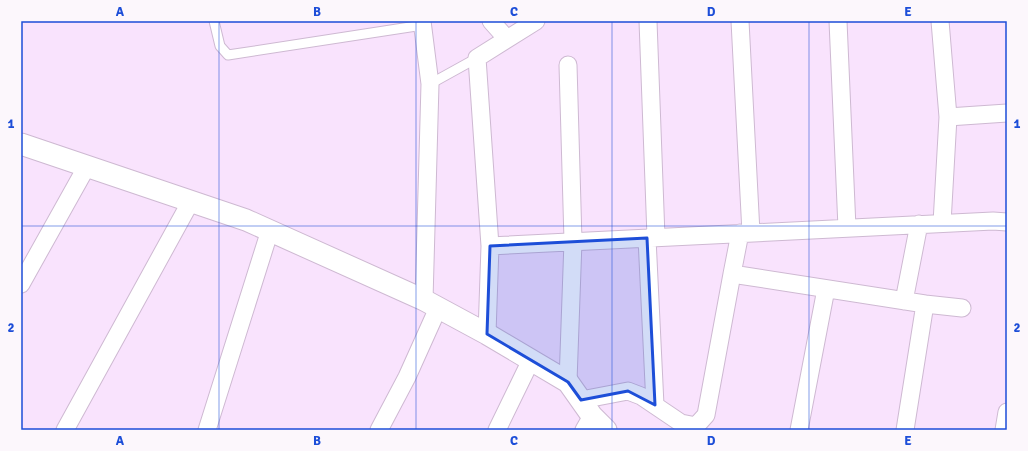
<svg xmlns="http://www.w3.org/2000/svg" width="1028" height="451" font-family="Signika,sans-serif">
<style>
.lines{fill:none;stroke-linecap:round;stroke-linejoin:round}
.service-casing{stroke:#ceb9d2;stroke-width:11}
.minor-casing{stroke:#ceb9d2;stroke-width:19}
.tertiary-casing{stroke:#ceb9d2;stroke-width:23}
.service{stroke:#fff;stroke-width:9}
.minor{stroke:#fff;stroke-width:17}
.tertiary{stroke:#fff;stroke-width:21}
.marked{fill:#1d4ed8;fill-opacity:0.2;stroke:#1d4ed8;stroke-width:3;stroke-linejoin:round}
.grid{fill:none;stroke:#1d4ed8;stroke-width:1;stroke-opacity:0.55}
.neatline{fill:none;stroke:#1d4ed8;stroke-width:1.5}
.grid-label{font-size:13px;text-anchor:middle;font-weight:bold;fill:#1d4ed8}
</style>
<rect width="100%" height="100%" fill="#f9e3fd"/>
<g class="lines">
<g class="service-casing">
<path id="service" d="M214 21 220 46 228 55 423 25
M430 84 477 58"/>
</g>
<g class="minor-casing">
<path id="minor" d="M422 21 430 84 424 300
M491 21 507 39
M648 21 656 237
M740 21 751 233
M838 21 847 228
M940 21 948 117 942 223
M948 117 1007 113
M740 233 732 274 925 304 962 308
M647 238 655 405
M490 246 993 221 1007 222
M21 284 87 166
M904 301 919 224
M487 334 490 246 477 58 536 21
M568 382 573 241 568 65
M581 400 628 391 641 396 681 423 696 426 706 415 732 274
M65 430 191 201
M207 430 270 230
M379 430 407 377 438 308
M497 430 531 360
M584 430 592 416
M799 430 826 289
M905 430 925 304
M1004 430 1007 412"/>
</g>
<g class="tertiary-casing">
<path id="tertiary" d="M21 144 246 220 424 300 487 334 568 382 592 416 606 430"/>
</g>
<use href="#service" class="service"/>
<use href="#minor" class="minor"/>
<use href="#tertiary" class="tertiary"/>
</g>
<path class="marked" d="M647 238 655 405 628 391 581 400 568 382 487 334 490 246Z"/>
<path class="grid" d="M219 21V430M416 21V430M612 21V430M809 21V430M21 226H1007"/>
<rect width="1028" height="451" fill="none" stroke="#fcf7fc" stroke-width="44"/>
<rect x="22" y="22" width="984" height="407" class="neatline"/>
<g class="grid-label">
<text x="120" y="16">A</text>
<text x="317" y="16">B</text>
<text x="514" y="16">C</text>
<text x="711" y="16">D</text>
<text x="908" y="16">E</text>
<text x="11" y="128">1</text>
<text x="1017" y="128">1</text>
<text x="11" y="332">2</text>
<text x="1017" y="332">2</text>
<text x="120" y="445">A</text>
<text x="317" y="445">B</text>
<text x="514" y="445">C</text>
<text x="711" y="445">D</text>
<text x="908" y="445">E</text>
</g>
</svg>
